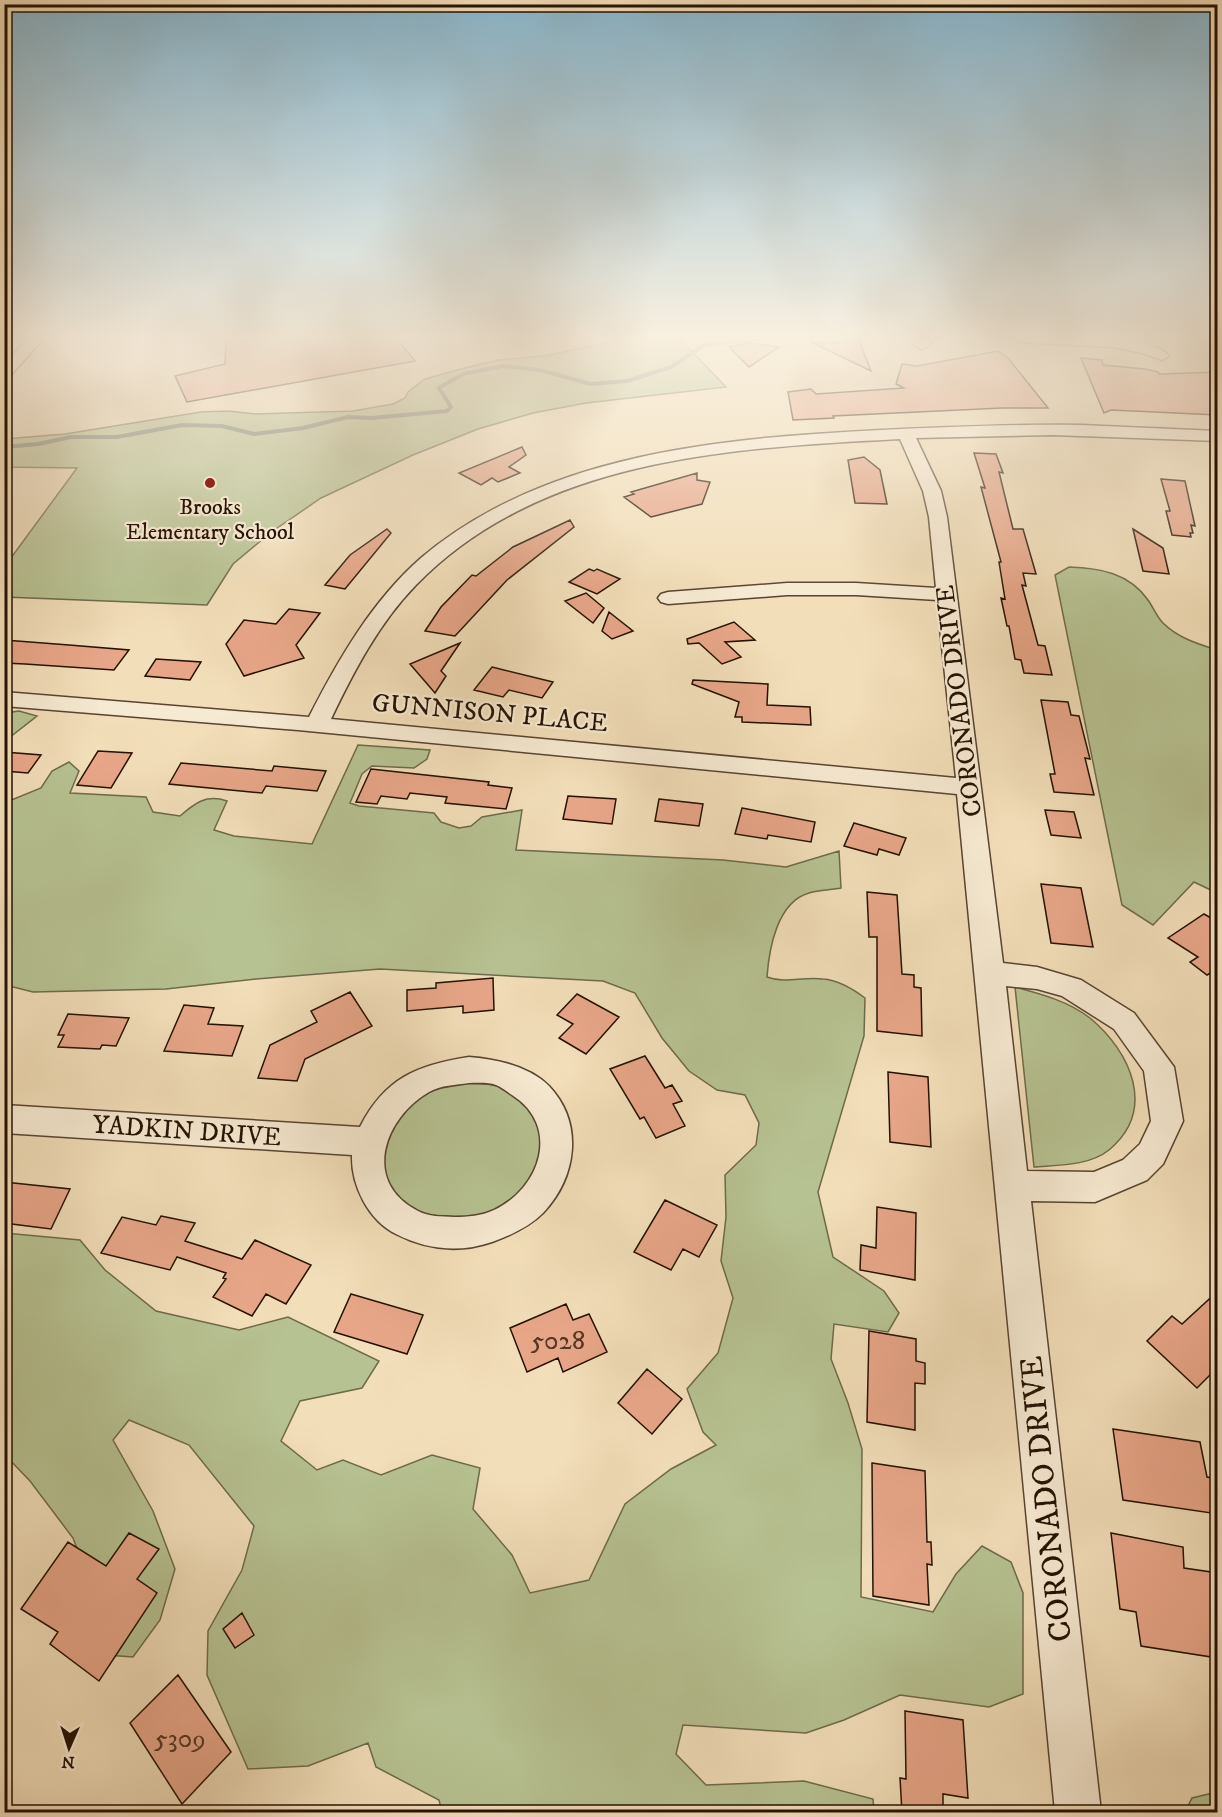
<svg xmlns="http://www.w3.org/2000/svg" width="1222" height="1817" font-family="'IM FELL DW Pica',serif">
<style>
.green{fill:#b7c292;stroke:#6e6a4a;stroke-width:1.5}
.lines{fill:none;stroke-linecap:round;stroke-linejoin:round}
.stream{stroke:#6c7868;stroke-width:4}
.building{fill:#e8a689;stroke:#251103;stroke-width:1.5}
.street-casing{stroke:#584430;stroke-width:3}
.street{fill:#f7ead2;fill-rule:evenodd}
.poi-dot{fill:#8f2418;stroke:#f7ead2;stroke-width:2}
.labels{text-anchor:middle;stroke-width:4.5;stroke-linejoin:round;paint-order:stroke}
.far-poi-label{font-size:22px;fill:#251103;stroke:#f7ead2}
.street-label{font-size:26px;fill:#251103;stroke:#f7ead2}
.near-number-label{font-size:27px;fill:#563624}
.near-street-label{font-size:32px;fill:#251103;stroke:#f7ead2}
</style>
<rect width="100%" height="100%" fill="#f2deb9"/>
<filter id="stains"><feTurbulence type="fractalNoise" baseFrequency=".00333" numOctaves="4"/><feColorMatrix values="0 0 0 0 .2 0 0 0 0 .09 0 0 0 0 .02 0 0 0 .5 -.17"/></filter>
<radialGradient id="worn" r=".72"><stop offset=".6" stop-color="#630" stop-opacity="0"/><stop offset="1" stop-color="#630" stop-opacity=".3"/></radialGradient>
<path class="green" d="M629 338H679L726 387 586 403 533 413 478 429 413 455 321 498 270 533 233 564 207 605 5 597V566L77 468 5 467V439L65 434 201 412 228 411 255 414 353 411 393 404 405 398 408 392 425 379 461 369 498 360 544 356Z
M1069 567C1100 568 1129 573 1148 600 1153 607 1157 617 1163 623 1178 638 1198 644 1217 650V893L1194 882 1153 925 1122 905 1055 575Z
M19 711 37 716 5 741V713Z
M358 745 430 750 427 759 414 768 372 766 362 774 350 803 359 806 434 813 441 822 459 828 471 826 482 817 522 810 516 850 723 860 786 867 839 851 841 888C831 890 819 890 809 893 777 902 769 949 767 977 786 984 803 976 823 979 837 980 853 989 865 998L864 1036 818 1192 833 1257 884 1291 899 1313 888 1332 834 1324 831 1359 848 1403 862 1449 861 1597 933 1612 956 1574 982 1546 1011 1562 1023 1593V1694L989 1707 900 1695 844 1720 806 1733 683 1725 676 1754 706 1785 804 1781 873 1799 874 1812H442L439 1800 376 1767 368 1743 308 1766 248 1769 207 1675 208 1631 242 1570 254 1526 189 1445 129 1420 113 1440 153 1511 175 1569 160 1620 133 1657 106 1655 101 1612 73 1538 30 1481 5 1455V1233L80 1240 105 1270 156 1311 239 1330 288 1317 379 1361 362 1388 300 1401 281 1441 317 1470 343 1460 381 1475 432 1455 480 1468 473 1509 512 1555 530 1593 589 1580 625 1504 671 1469 716 1445 703 1432 687 1389 718 1353 733 1298 721 1261 726 1217 725 1175 756 1145 759 1123 745 1095 717 1090 689 1071 662 1038 635 993 603 981 380 969 256 979 166 989 33 992 5 985 4 803 41 788 52 771 69 762 79 771 70 793 146 797 153 812 180 816C195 803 206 794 227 801L214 830 234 836 312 844Z
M1015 987C1041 994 1068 1001 1090 1018 1131 1052 1157 1110 1109 1150 1089 1166 1058 1165 1034 1167Z
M473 1080C521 1089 522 1098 545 1137L532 1186 484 1218 425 1217 402 1202 387 1182 382 1158 388 1131 402 1109 423 1093 449 1083Z
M1217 1792V1812H1185L1192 1798Z"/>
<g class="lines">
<path class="stream" d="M1186 338 1218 344
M4 447 38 444 71 437H117L182 425 222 426 254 434 303 428 348 417 372 418 447 411 451 407 439 388 463 374 503 366 540 370 591 384 627 381 671 367 704 345 771 338"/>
</g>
<path class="building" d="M226 338H396L415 361 187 402 175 376 225 364Z
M836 338H858L871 371 811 342 838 343Z
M749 343 779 347 749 367 729 347Z
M998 351 1008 358 1048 408H1002L833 416 834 418 793 420 788 392 811 389 816 394 904 388 896 384 902 364 917 366Z
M1081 358 1102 360 1103 365 1145 369 1158 372 1159 374 1218 372V415L1111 410 1104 413Z
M522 447 526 455 509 467 520 473 498 482 492 478 481 485 459 473Z
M974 453 996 454 1003 473 999 472 1013 529H1023L1036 574 1023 573 1026 586 1022 585 1038 645 1045 646 1052 675 1024 673 1021 660 1015 659 1009 626H1007L1001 598 1005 599 999 562H1001L981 487 985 488Z
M864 457 880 470 887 504 855 503 848 460Z
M697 473V480L710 482 702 504 651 517 624 497 634 494 631 492Z
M1161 479 1185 481 1195 526 1191 525 1193 533H1190L1191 537 1172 535 1166 511H1170Z
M570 520 574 527 507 580 455 636 425 631 441 607 472 575 476 576 513 547Z
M387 529 391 533 345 589 325 585 350 555Z
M1133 529 1163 548 1169 574 1143 571Z
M589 569 594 571 597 569 620 579 597 594 569 582Z
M586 593 604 608 593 623 565 601Z
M289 609 320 613 296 645 304 658 244 676 226 644 244 620 276 624Z
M609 612 633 631 612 639 602 631Z
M734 622 755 640 725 642 741 657 722 664 699 643 688 644 687 639Z
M4 640 69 645 129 650 114 670 25 664 4 663Z
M460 643 441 671 446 676 435 693 410 664Z
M156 659 201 662 190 680 145 676Z
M492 667 553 682 542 698 509 690 503 697 474 690Z
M693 680 768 684 767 705 810 707 811 725 742 722V717H735L739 702 692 684Z
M1041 700 1068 702 1071 715 1079 716 1090 759 1085 758 1094 795 1054 792 1050 774H1055Z
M98 751 132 753 111 788 77 785Z
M4 752 41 755 28 773 4 771Z
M181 763 272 771 274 766 326 771 317 791 266 786 262 793 169 784Z
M371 769 489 782 488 785 512 788 506 809 445 803 447 797 410 793 407 799 381 796 377 804 356 802Z
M568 796 616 799 612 824 563 819Z
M659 799 703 804 699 826 655 821Z
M742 808 815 822 811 842 768 835 767 839 735 834Z
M1045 810 1074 812 1081 838 1051 835Z
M854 823 906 838 899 855 879 849 877 855 844 846Z
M1041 884 1081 888 1093 947 1051 943Z
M867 892 897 895 902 974 914 975V987L921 988 922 1036 877 1031V937H869Z
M1204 914 1218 922V969L1207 975 1190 962 1198 957 1168 938Z
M493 978 494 1010 463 1013V1006L407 1011V990L436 988V983Z
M350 992 372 1026 305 1059 297 1081 258 1078 270 1045 317 1022 311 1011Z
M577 994 619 1017 586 1054 559 1038 573 1024 557 1015Z
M184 1005 214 1008 208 1024 243 1026 232 1056 164 1051Z
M68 1014 129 1018 116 1046 102 1045 100 1049 58 1047 64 1035H58Z
M645 1056 665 1088 672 1085 682 1101 673 1104 685 1126 656 1138 644 1117 640 1119 610 1069Z
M888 1072 928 1077 931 1147 890 1142Z
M4 1182 70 1189 51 1229 4 1223Z
M665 1200 717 1225 699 1257 683 1249 671 1270 634 1252Z
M877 1207 916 1213 915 1280 860 1270 861 1245 876 1248Z
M161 1216 195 1223 185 1241 242 1259 255 1240 311 1265 286 1304 266 1294 252 1316 213 1297 226 1279 223 1278 226 1273 177 1257 170 1270 101 1253 122 1217 156 1225Z
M1218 1291V1367L1197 1388 1147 1341 1172 1316 1182 1324Z
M351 1294 423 1315 407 1354 334 1332Z
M566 1304 573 1320 589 1314 607 1352 563 1372 558 1358 527 1372 510 1328Z
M869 1331 916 1339V1361L925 1363V1384L915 1383V1430L867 1422Z
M647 1369 682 1399 652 1434 618 1403Z
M1113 1429 1200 1442 1207 1477 1218 1479V1514L1123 1500Z
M872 1463 925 1471 927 1542H931L932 1565 927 1564 929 1605 873 1596Z
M129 1533 159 1549 137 1579 157 1593 99 1681 50 1644 58 1632 21 1609 68 1542 106 1566Z
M1111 1533 1183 1547 1184 1568 1218 1573V1658L1141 1646 1136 1612 1120 1609Z
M242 1613 254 1635 235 1648 223 1629Z
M178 1675 231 1752 182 1804 130 1723Z
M905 1711 963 1720 968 1798 943 1794V1812H902L900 1778 906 1779Z"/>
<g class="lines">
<g class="street-casing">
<path id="street" d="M29 338H44L9 377 4 378V364Z
M920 338H935L926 348 921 349 914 345Z
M1012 338C1045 338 1148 331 1169 356L1162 360 1143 353 1113 347 1019 342Z
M1081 425 1218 431V441L1053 435 916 438 941 491 947 517 1003 963 1037 967 1081 980 1134 1013 1174 1067 1183 1121 1163 1164 1147 1180 1095 1202 1031 1201 1101 1812H1055L957 794 298 730 4 706V692L309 717C338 660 372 601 421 558 546 452 725 438 881 430 948 427 1014 424 1081 425ZM900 439 923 491 929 517 936 588 856 583H787L668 592 661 594 658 598 661 602 668 604 787 595H856L937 600 956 778 331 719C354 671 379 623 416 585 540 457 734 448 900 439ZM1006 986 1037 989 1062 996 1114 1029 1144 1071 1151 1121 1140 1144 1123 1160 1094 1172 1027 1171Z
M469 1057C495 1059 529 1066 549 1086 584 1123 577 1177 543 1213 529 1227 511 1235 492 1242 460 1253 427 1250 396 1234 368 1220 351 1185 352 1155L4 1133V1105L360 1127C385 1078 417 1065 469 1057ZM469 1083C477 1083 488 1082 496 1085 502 1087 507 1092 512 1095 561 1126 541 1188 494 1210 481 1216 468 1217 454 1217 441 1216 429 1217 418 1211 361 1182 384 1118 429 1092 441 1085 456 1085 469 1083Z"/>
</g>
<use href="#street" class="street"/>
</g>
<linearGradient id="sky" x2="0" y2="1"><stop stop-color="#89b8d0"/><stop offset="0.57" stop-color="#f9f0e0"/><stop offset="1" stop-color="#f9f0e0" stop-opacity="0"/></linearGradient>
<rect width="1222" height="592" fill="url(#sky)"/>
<circle class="poi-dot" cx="210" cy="483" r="6"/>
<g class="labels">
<g class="far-poi-label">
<text x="210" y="514">Brooks<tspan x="210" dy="25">Elementary School</tspan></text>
</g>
<g class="street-label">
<text transform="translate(958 701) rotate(-97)" y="9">CORONADO DRIVE</text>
<text transform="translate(490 712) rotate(5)" y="9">GUNNISON PLACE</text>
<text transform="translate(187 1130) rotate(4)" y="9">YADKIN DRIVE</text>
</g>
<g class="near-number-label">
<text x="558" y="1349">5028</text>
<text x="180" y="1747">5309</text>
</g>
<g class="near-street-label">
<text transform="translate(1045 1499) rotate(-96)" y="11">CORONADO DRIVE</text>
</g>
</g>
<rect width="1222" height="1817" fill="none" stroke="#f2deb9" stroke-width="24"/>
<rect x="6" y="6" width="1210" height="1805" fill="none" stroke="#251103" stroke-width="3"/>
<rect x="12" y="12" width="1198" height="1793" fill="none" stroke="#251103" stroke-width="1.5"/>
<g transform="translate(69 1748) rotate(183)" stroke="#f7ead2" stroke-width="4.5" paint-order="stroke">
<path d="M0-4.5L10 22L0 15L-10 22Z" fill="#251103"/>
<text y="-9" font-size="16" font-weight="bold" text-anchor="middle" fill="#251103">N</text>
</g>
<rect width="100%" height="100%" filter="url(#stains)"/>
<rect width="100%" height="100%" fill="url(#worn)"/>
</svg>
